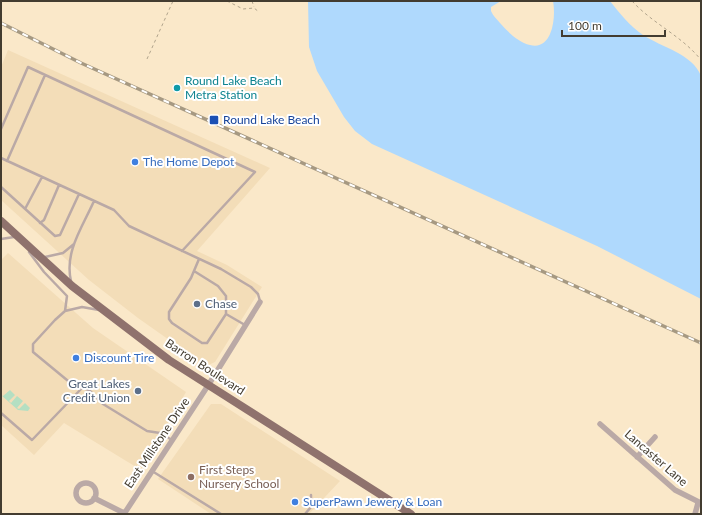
<svg xmlns="http://www.w3.org/2000/svg" width="702" height="515" font-family="Lato,sans-serif">
<style>
.built{fill:#f3ddb8}
.green{fill:#b4dfc2}
.water{fill:#afd9fd}
.lines{fill:none;stroke-linecap:round;stroke-linejoin:round}
.path{stroke:#b1a48c;stroke-width:1;stroke-dasharray:3 3;stroke-linecap:butt}
.service{stroke:#baa9a6;stroke-width:2.5}
.minor{stroke:#baa9a6;stroke-width:5.5}
.primary{stroke:#8f726d;stroke-width:8}
.rail-casing{stroke:#a69982;stroke-width:3.5}
.rail{stroke:#fff;stroke-width:2;stroke-dasharray:6;stroke-linecap:butt}
.culture-dot{fill:#0f9aa8;stroke:#fff;stroke-width:1.5}
.transit-dot{fill:#1a4fb4;stroke:#fff;stroke-width:1.5}
.shop-dot{fill:#3f7fe0;stroke:#fff;stroke-width:1.5}
.service-dot{fill:#5c6f8a;stroke:#fff;stroke-width:1.5}
.education-dot{fill:#8d6e63;stroke:#fff;stroke-width:1.5}
.labels{text-anchor:middle;stroke-width:4;stroke-linejoin:round;paint-order:stroke}
.culture-label{font-size:12px;fill:#0d838f;stroke:#fff;text-anchor:start}
.transit-label{font-size:12px;fill:#164399;stroke:#fff;text-anchor:start}
.shop-label{font-size:12px;fill:#366cbe;stroke:#fff;text-anchor:start}
.service-label{font-size:12px;fill:#4e5e75;stroke:#fff;text-anchor:start}
.street-label{font-size:12px;fill:#433c30;stroke:#fff}
.education-label{font-size:12px;fill:#785e54;stroke:#fff;text-anchor:start}
</style>
<rect width="100%" height="100%" fill="#fae8c9"/>
<path class="built" d="M8 50 270 168 197 251 227 265 262 287 215 362 206 366 138 318 89 280 1 200V67Z
M8 253 93 328 186 392 141 470 64 423 34 455 1 425V260Z
M211 404H221L340 481 309 514H211L158 479Z"/>
<path class="green" d="M10 390 15 395 9 401 11 403 17 396 23 401 17 408 19 409 25 403 30 408 28 411 18 410 1 395 3 396Z"/>
<path class="water" d="M308 1H501L491 7V11C493 16 497 19 500 23 508 32 518 42 530 45 553 51 556 16 553 1H610C620 14 630 26 643 35 661 47 693 54 701 76V299L597 246 372 144 355 131 344 117 317 71 309 47Z"/>
<g class="lines">
<path class="path" d="M227 1 243 9 254 8 259 12
M252 1 254 7
M632 1C653 24 682 36 701 60
M147 59 173 1"/>
<path class="service" d="M1 129 28 67 255 172 182 251
M1 158 114 210 129 226 221 269 251 287 258 294 260 301
M7 161 45 75
M1 187 55 236 60 235 79 194
M25 209 42 177
M40 223 44 220 59 185
M1 239 14 237
M29 252 44 272 67 296 65 311
M45 257 63 253 74 244
M194 271 218 286 226 296V314L207 343H202L172 323 169 319V312L191 278 199 259
M71 281C64 252 83 226 94 201
M99 310 82 307 65 311 55 320 33 344V352L73 385 89 390 103 404 147 431 160 433 172 440
M226 314 245 325
M1 413 32 440 82 388
M152 471 221 514
M305 514 311 507V495"/>
<path class="minor" d="M600 424 675 490 701 503
M637 457 655 437
M76 493a10 10 0 1 1 20 0a10 10 0 1 1-20 0Z
M94 498 124 513
M124 514 209 384 260 302
M695 514 698 503"/>
<path class="primary" d="M1 221 72 286 169 360 411 514"/>
<g class="rail-casing">
<path id="rail" d="M1 23 81 63 701 343"/>
</g>
<use href="#rail" class="rail"/>
</g>
<circle class="culture-dot" cx="177" cy="88" r="4"/>
<rect class="transit-dot" x="209" y="115" width="10" height="10" rx="2"/>
<g class="shop-dot">
<circle cx="135" cy="162" r="4"/>
<circle cx="76" cy="358" r="4"/>
<circle cx="295" cy="502" r="4"/>
</g>
<g class="service-dot">
<circle cx="197" cy="304" r="4"/>
<circle cx="138" cy="391" r="4"/>
</g>
<circle class="education-dot" cx="191" cy="477" r="4"/>
<g class="labels">
<g class="culture-label">
<text x="185" y="85">Round Lake Beach<tspan x="185" dy="14">Metra Station</tspan></text>
</g>
<g class="transit-label">
<text x="223" y="124">Round Lake Beach</text>
</g>
<g class="shop-label">
<text x="143" y="166">The Home Depot</text>
<text x="84" y="362">Discount Tire</text>
<text x="303" y="506">SuperPawn Jewery &amp; Loan</text>
</g>
<g class="service-label">
<text x="205" y="308">Chase</text>
<text x="130" y="388" text-anchor="end">Great Lakes<tspan x="130" dy="14">Credit Union</tspan></text>
</g>
<g class="street-label">
<text transform="translate(205 367) rotate(33)" y="4">Barron Boulevard</text>
<text transform="translate(157 443) rotate(-56)" y="4">East Millstone Drive</text>
<text transform="translate(656 458) rotate(41)" y="4">Lancaster Lane</text>
</g>
<g class="education-label">
<text x="199" y="474">First Steps<tspan x="199" dy="14">Nursery School</tspan></text>
</g>
</g>
<rect width="702" height="515" fill="none" stroke="#433c30" stroke-width="4"/>
<path d="M562 30v6h103v-6" fill="none" stroke="#433c30" stroke-width="2"/>
<text x="568" y="30" font-size="12" fill="#433c30" stroke="#ffffff" stroke-width="3" paint-order="stroke">100 m</text>
</svg>
